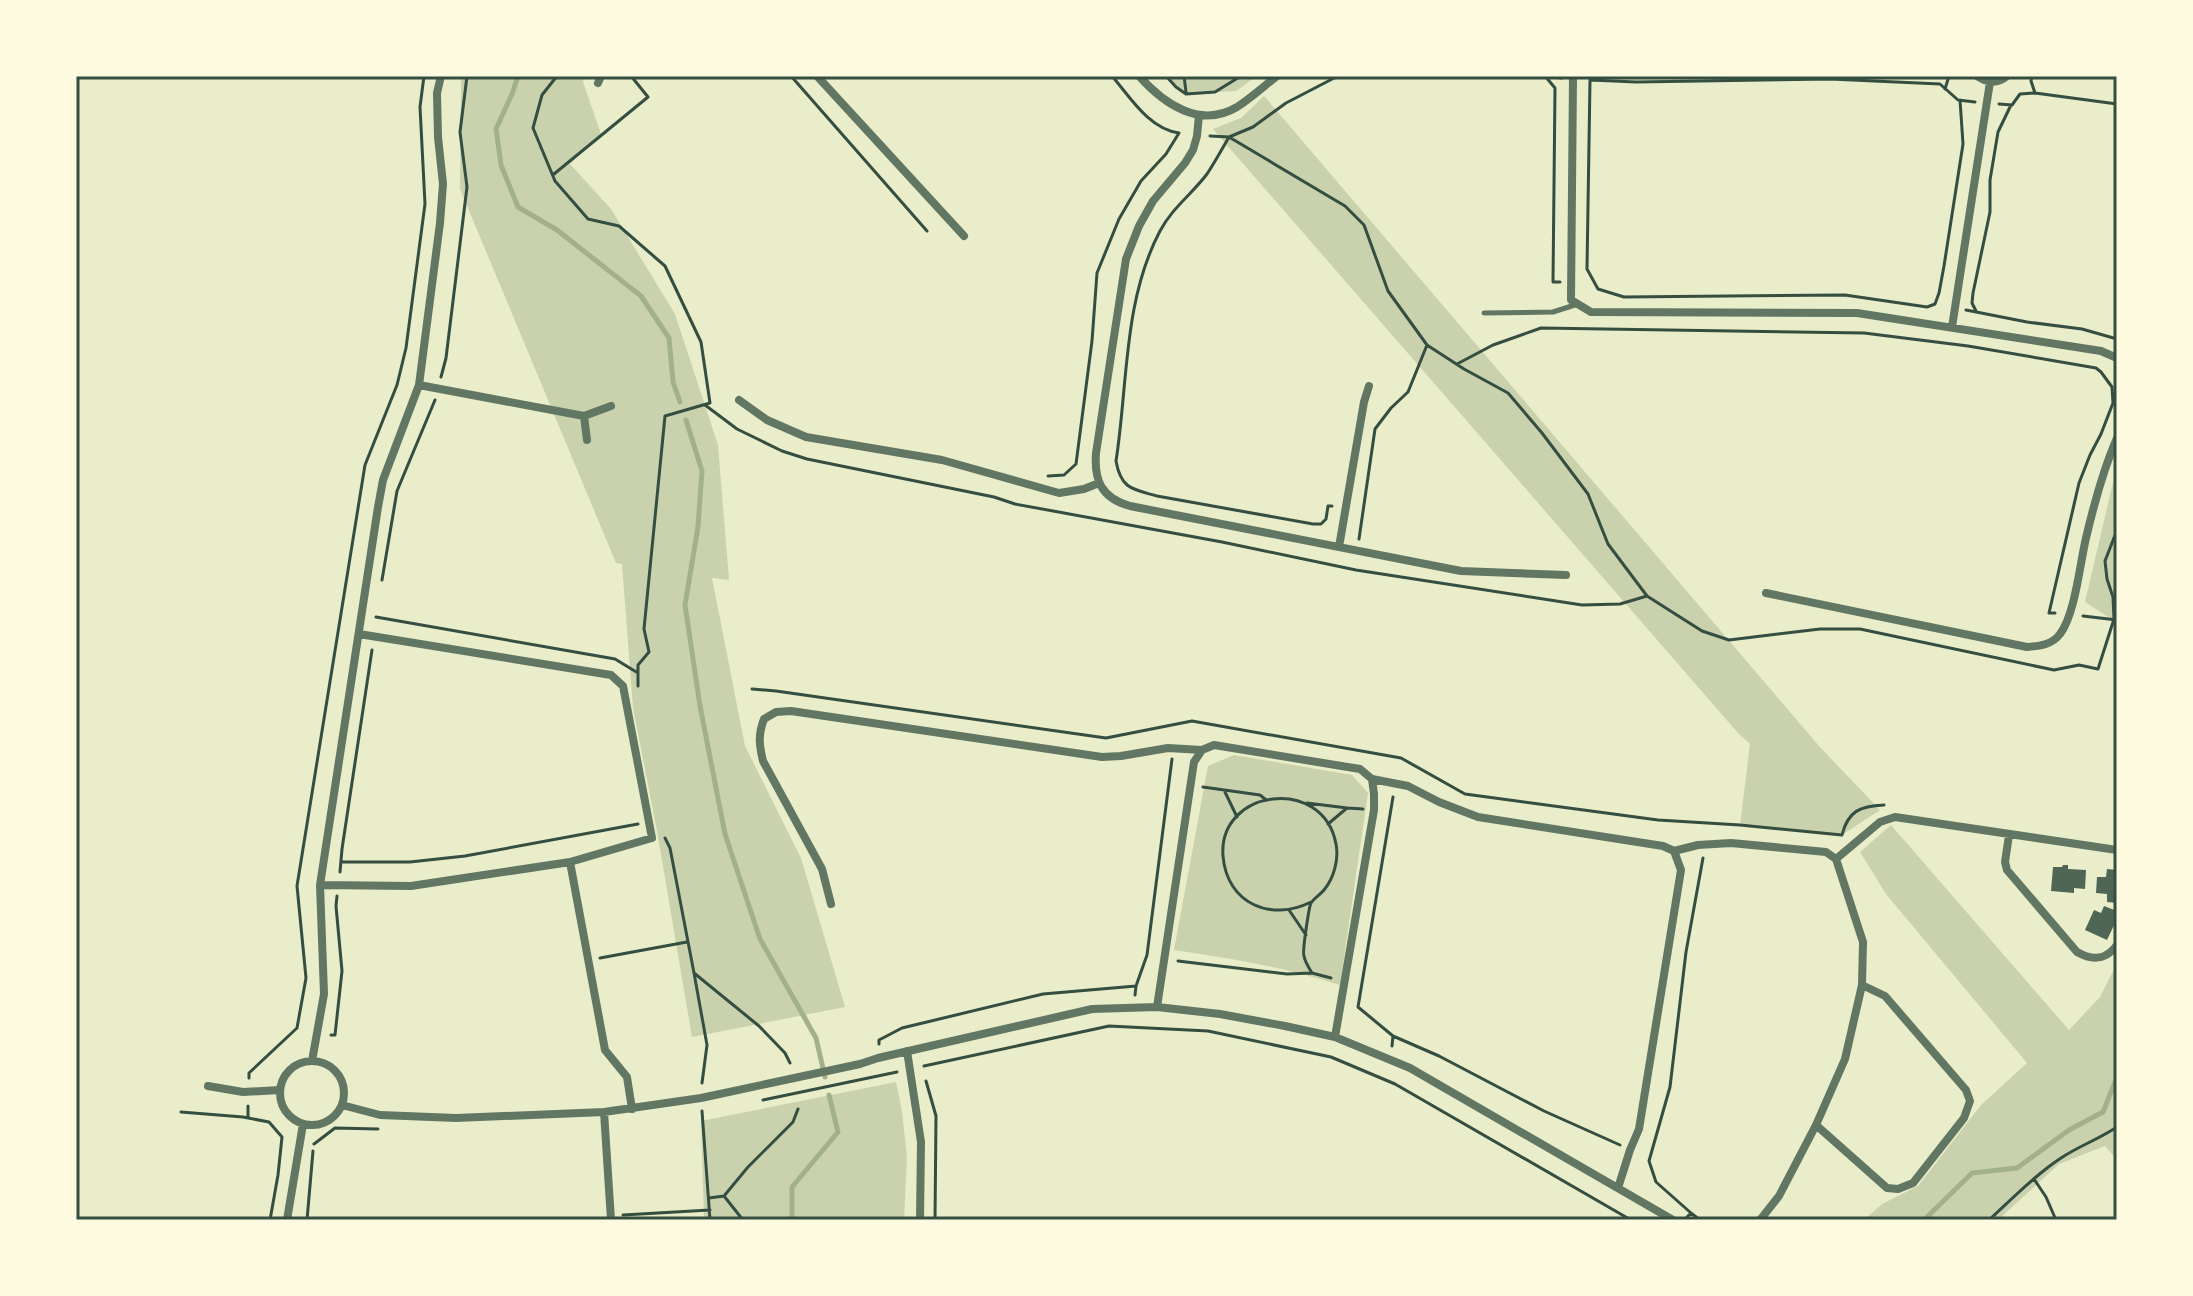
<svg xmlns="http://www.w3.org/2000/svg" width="2193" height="1296" font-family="Overpass,sans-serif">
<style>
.green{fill:#cad2ad}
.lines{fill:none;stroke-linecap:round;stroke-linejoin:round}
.stream{stroke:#a3b18a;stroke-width:5}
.building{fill:#4f6655}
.path{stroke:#344e41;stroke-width:3}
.service{stroke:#617663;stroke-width:5}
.minor{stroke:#617663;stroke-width:8}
.neatline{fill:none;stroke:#344e41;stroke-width:3}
</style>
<rect width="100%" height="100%" fill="#e9edc9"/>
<path class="green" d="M463 76H585L583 82 601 134 570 164 611 209 675 314 718 445 729 580 712 578 745 746 801 858 845 1007 692 1037 657 831 633 708 622 564 616 563 460 189 461 82Z
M1166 76H1257L1236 91 1186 94Z
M1264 96 1819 746 1880 810 1842 835 1740 825 1750 744 1738 733 1213 129 1241 118Z
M2117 465V627L2116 622 2085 602Z
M1234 755 1352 775 1368 793 1340 985C1286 968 1231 958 1174 950L1208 766Z
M1891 825 2069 1030 2100 997 2117 963V1160L2105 1146 2059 1164 1998 1220H1864L1882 1204 1918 1186 1981 1105 2027 1063 1886 894 1860 852Z
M896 1082 902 1111 907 1157 904 1220H704L701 1121Z"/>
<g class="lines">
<path class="stream" d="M518 76 512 94 496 129 501 165 518 207 557 230 641 296 669 338 673 382 680 402
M686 420 702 471 698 527 685 605 700 706 725 834 760 939 816 1038 825 1077
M792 1220V1187L838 1132 829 1095
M1924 1220 1972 1173 2017 1168 2069 1130 2103 1112 2117 1077"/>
</g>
<path class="building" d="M2063 865H2068V869L2086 870 2085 889 2074 888V893L2051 891 2053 867H2062Z
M2107 869 2117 870V903L2107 902V894L2096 893 2097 877H2106Z
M2104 906 2117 911V919L2107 940 2085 930 2094 910 2101 913Z"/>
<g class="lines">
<path class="path" d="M557 76 542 95 533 128 555 181 588 219 619 226 665 266 701 342 710 403 665 416 644 629 649 652 638 665V686
M791 76 927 231
M1112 76C1130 97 1149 129 1179 133
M1166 76 1176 87 1186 94 1215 92 1241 76
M1184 76 1186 92
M1542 76 1562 78
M1545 76 1555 88 1553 282H1560
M2032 76 2031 81 2035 93
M1590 80 1587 269 1598 289 1624 297 1845 295 1927 307 1935 304 1939 293 1944 266 1963 144 1960 100
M1590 80 1636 82 1830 79 1940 84 1958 100 1975 102
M1945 89 1949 76
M1999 104 2012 105 2020 94 2035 93 2117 104
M1210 136 1229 137 1253 127 1286 103 1338 76
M1229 137 1345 206 1364 225 1388 291 1427 345 1464 369 1508 393 1542 433 1588 494 1608 544 1647 596 1702 631 1729 640 1820 629H1860L2054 670 2079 665 2098 669 2114 619 2113 597 2107 579 2105 561 2117 530
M1229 137C1222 149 1215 162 1207 174 1192 194 1172 208 1160 231 1123 301 1128 385 1116 461 1121 489 1132 489 1157 496L1313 524H1321L1326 519 1328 506H1332
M554 174 648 97 631 76
M1966 310 2027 322 2082 329 2117 339
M1976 311 1972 303 1973 293 1990 212V180L1998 132 2011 105
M1457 364 1493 345 1541 328 1864 333 1968 346 2096 368 2101 372 2112 387 2113 403 2101 434 2090 455 2079 483 2049 613H2055
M441 377 446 358 467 187 460 132 467 76
M705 405 737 429 782 451 807 459 994 497 1015 504 1222 542 1356 570 1582 605 1620 604 1647 596
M1048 476 1064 475 1076 464 1092 341 1097 273 1119 219 1141 181 1166 154 1179 133
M1359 539 1375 429 1391 408 1408 392 1427 345
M382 580 397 491 435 400
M2083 616 2117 620
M376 617 615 659 638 673
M752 689 776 691 1106 738 1192 721 1401 758 1465 794 1658 820 1740 825 1842 835C1848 811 1860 806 1884 805
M1203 787 1260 795 1265 799
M1225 792 1237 817
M1307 803 1347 808
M1328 824 1347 808 1363 809
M665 838 670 848 694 973 759 1026 785 1053 790 1063
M342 862H410L465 856 638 824
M340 872 342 849 372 650
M1311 902C1271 922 1227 904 1223 856 1218 789 1323 775 1336 844 1339 859 1334 878 1324 890 1321 894 1314 898 1311 903 1309 907 1302 952 1304 956 1305 962 1309 968 1312 973L1331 978
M1289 910 1306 935
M600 958 687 942
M1178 961 1287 974 1312 973
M694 973 707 1045 702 1083
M1135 995 1136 986 1147 955 1172 759
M331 1035H335L342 971 336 906 337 896
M1393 1036 1439 1056 1544 1111 1620 1145
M879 1044V1040L902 1028 1043 994 1136 986
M1392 1046 1393 1036 1358 1007 1393 797
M924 1066 1109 1026 1208 1031 1331 1057 1395 1084 1631 1220
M249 1078V1073L297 1028 306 978 297 886 365 465 397 385 406 348 425 204 420 107 424 76
M926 1081 936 1116 935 1220
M763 1100 897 1072
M702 1111 710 1220
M181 1112 243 1117 269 1122 282 1137 278 1175 270 1220
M248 1118V1106
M314 1144 335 1128 378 1129
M2034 1179 2046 1197 2056 1220
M724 1196 743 1220
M709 1198 724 1196 748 1167 793 1122 798 1109
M1691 1213 1700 1220
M623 1215 710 1210
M1687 1217 1691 1213 1656 1182 1649 1161 1670 1087 1686 952 1703 858
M307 1220 313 1151
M1989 1220C2012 1199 2035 1175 2061 1158 2079 1146 2099 1139 2117 1127"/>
<path class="service" d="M1484 313 1553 312 1578 304"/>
<path class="minor" d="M817 76 964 236
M1139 76C1164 104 1200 129 1237 107 1251 98 1264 86 1277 76
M1573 76 1571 300 1591 312 1857 313 2101 351 2117 358
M1977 76C1987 83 1998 84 2007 76
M598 83 601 76
M1199 115 1197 136 1193 150 1185 163 1153 201 1139 226 1126 259 1096 453C1094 480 1101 498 1130 506L1461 571 1566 575
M1952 327 1990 82
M419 385 584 416 611 406
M739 400 767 420 806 437 942 460 1059 493 1084 489 1099 483
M584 416 587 440
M1339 547 1364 402 1369 386
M1766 593 2027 647C2039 646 2052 645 2060 634 2075 615 2080 563 2086 538 2094 504 2103 470 2117 438
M1372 779 1408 786 1439 802 1478 817 1663 846 1674 851 1681 870 1639 1129 1630 1150 1618 1188
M2009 835 2005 862 2007 870 2077 952C2093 961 2106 960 2117 945
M1674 851 1698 845 1731 843 1826 852 1836 859
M570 862 605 1050 627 1077 632 1109
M320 885 411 886 570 862 652 838 623 686 611 675 359 634
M831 904 822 869 763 761C759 744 758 735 764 719L776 712 791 711 1102 757 1121 756 1168 748 1202 750
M1157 1007 1194 762 1202 750 1214 745 1360 769 1372 779 1374 794V810L1335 1037
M907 1051 921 1142 920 1220
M312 1061 324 994 320 885 378 507 383 480 419 385 440 223 443 184 438 137 437 93 441 76
M280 1093a32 32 0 1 1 64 0a32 32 0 1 1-64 0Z
M208 1086 243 1092 280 1090
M342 1105 380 1115 456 1118 604 1112 701 1098 860 1064 878 1058 1092 1009 1157 1007 1220 1014 1285 1026 1335 1037 1410 1068 1673 1220
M604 1112 611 1220
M1816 1125 1887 1188 1898 1189 1913 1183 1964 1118 1970 1101 1966 1090 1885 996 1862 985
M287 1220 303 1124
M1760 1220 1779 1196 1816 1125 1845 1059 1862 985 1863 942 1836 859 1880 822 1895 817 2117 850"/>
</g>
<rect width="2193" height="1296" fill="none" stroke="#fefae0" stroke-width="156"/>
<rect x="78" y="78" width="2037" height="1140" class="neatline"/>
</svg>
